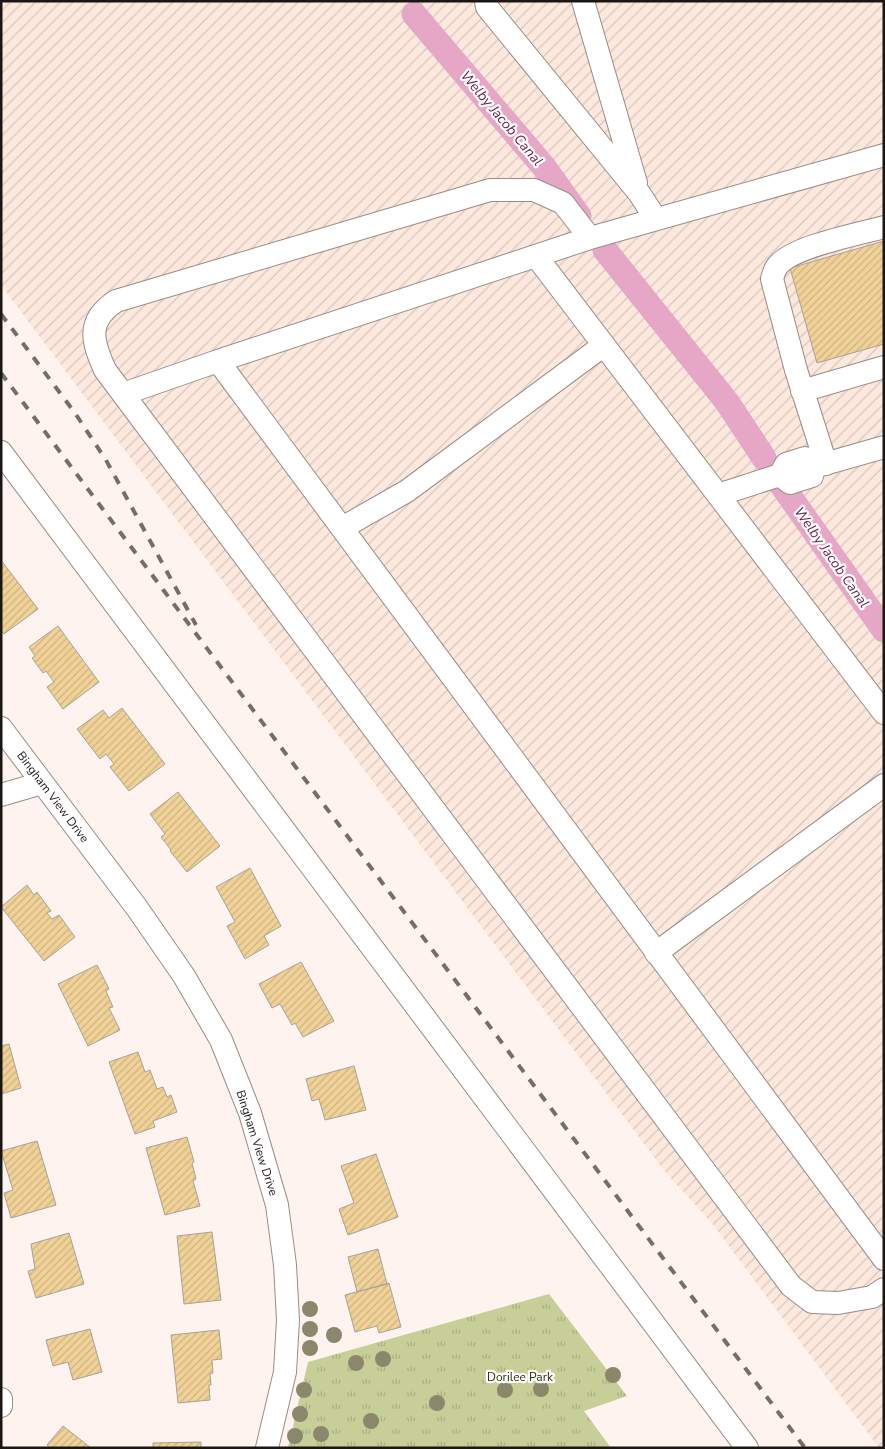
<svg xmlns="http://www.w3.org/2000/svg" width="885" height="1449" font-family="'Nunito Sans',sans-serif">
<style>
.industrial{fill:url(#industrial-furrows)}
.grass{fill:url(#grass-tufts)}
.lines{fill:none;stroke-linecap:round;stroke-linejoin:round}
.canal{stroke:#e5a7c5;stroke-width:25}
.building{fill:url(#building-hatch);stroke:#a8a297}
.minor-casing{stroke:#988c85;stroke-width:24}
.minor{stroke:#fff;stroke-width:22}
.rail{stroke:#746d6a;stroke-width:4;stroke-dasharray:9 9;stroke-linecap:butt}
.tree{fill:#8a876b}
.labels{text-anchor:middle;stroke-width:4.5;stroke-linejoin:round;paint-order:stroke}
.street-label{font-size:12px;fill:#1a1613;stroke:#fff}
.park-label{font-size:12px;fill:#2b2f00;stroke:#fff}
.water-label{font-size:14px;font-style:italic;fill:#672049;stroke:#fff}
</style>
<defs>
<pattern id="industrial-furrows" width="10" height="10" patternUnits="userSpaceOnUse" patternTransform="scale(1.25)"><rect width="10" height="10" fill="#fde8dd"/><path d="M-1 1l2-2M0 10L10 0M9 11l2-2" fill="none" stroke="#d8c6bd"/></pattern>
<pattern id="grass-tufts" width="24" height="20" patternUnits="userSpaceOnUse" patternTransform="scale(1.25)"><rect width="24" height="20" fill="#c7ce98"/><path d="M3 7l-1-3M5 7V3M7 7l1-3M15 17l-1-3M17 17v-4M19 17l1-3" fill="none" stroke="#aab082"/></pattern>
<pattern id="building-hatch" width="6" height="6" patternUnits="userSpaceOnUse" patternTransform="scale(1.25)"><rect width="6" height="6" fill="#f0d197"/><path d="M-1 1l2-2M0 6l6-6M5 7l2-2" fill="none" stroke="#cdb381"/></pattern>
</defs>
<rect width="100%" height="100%" fill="#fef3ee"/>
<path class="industrial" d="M1 1H884V1448H879L711 1222 666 1173 1 285Z"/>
<path class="grass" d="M549 1294 627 1396 584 1411 611 1448H288L308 1362Z"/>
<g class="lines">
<path class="canal" d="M414 14 544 167 579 216
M605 250 727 402 764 458
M781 484 884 630"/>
</g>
<path class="building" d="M884 241V344L817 363 790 268Z
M1 560 38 609 4 634 1 631Z
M58 626 99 682 63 709 47 687 54 682 46 671 43 673 32 658 35 656 29 647Z
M122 708 165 764 129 791 110 767 114 764 106 754 100 759 77 729 103 710 109 718Z
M178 792 220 846 187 872 170 851 171 850 161 837 165 834 150 814Z
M250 868 281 926 264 936 269 945 245 959 227 926 235 922 216 887Z
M27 885 34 895 37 892 51 911 47 913 52 919 59 915 75 937 44 961 1 907Z
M301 962 334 1021 303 1037 295 1023 292 1025 280 1004 272 1008 259 984Z
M97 965 109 989 106 991 113 1007 109 1008 120 1030 88 1046 58 984Z
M9 1044 21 1088 1 1094V1046Z
M138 1052 145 1072 150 1070 157 1089 163 1087 167 1097 171 1095 177 1112 153 1121 155 1127 135 1134 109 1062Z
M354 1066 366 1110 325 1120 319 1099 312 1101 306 1079Z
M187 1137 194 1162 192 1163 196 1179 193 1181 200 1206 165 1215 146 1148Z
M37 1141 56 1205 11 1218 4 1193 13 1190 1 1151Z
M376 1154 398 1217 348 1235 339 1209 354 1203 341 1166Z
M212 1232 221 1300 184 1304 177 1236Z
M69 1233 84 1284 36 1298 28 1271 35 1269 31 1244Z
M378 1249 387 1284 357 1292 348 1257Z
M389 1283 401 1327 379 1333 377 1326 355 1332 345 1295Z
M90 1329 102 1372 73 1380 68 1362 53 1366 46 1340Z
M219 1330 222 1359 212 1360 213 1373 210 1374 211 1385H209L210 1400 178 1403 171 1335Z
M63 1426 91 1448H50L47 1445Z
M201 1442V1448H153V1443Z"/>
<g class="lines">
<g class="minor-casing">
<path id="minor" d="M486 1 487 7 639 193 656 219
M583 1 636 183
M590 238 563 203 534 190H490L116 301C86 321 92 341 105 370L791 1286 812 1302 838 1303 872 1297 884 1289
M536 256 884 713
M218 361 590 238 884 155
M802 391 884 367
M123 394 218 361 884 1259
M1 452 747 1448
M826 464 796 370 772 279C773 276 774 271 776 268 788 247 859 234 884 227
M814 467 884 447
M780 475 790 483 812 476 814 467
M718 495 780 475 786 464 805 458 814 467
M342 528 407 491 604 345
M1 728 137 908 184 976 221 1040 250 1113 277 1205 285 1265 288 1320 285 1372 267 1448
M1 795 42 783
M656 953 884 785
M1 1399V1406"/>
</g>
<use href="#minor" class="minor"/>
<path class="rail" d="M1 314 75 413 106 460 196 625
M1 373 805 1448"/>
</g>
<g class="tree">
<circle cx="310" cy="1309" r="8"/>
<circle cx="310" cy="1329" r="8"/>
<circle cx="334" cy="1335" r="8"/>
<circle cx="310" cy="1348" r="8"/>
<circle cx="383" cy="1359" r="8"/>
<circle cx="356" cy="1363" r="8"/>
<circle cx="613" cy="1375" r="8"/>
<circle cx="541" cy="1389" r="8"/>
<circle cx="304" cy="1390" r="8"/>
<circle cx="505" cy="1390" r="8"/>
<circle cx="437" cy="1403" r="8"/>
<circle cx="300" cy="1414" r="8"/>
<circle cx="371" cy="1421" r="8"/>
<circle cx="321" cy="1434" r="8"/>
<circle cx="295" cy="1436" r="8"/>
</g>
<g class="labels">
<g class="street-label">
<text transform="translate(53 797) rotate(53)" y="4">Bingham View Drive</text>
<text transform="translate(257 1143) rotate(72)" y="4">Bingham View Drive</text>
</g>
<g class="park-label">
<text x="520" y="1381">Dorilee Park</text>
</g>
<g class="water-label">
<text transform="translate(502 118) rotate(50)" y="5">Welby Jacob Canal</text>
<text transform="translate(832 557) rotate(55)" y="5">Welby Jacob Canal</text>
</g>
</g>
<rect width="885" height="1449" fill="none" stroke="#1a1613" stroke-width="5"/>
</svg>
